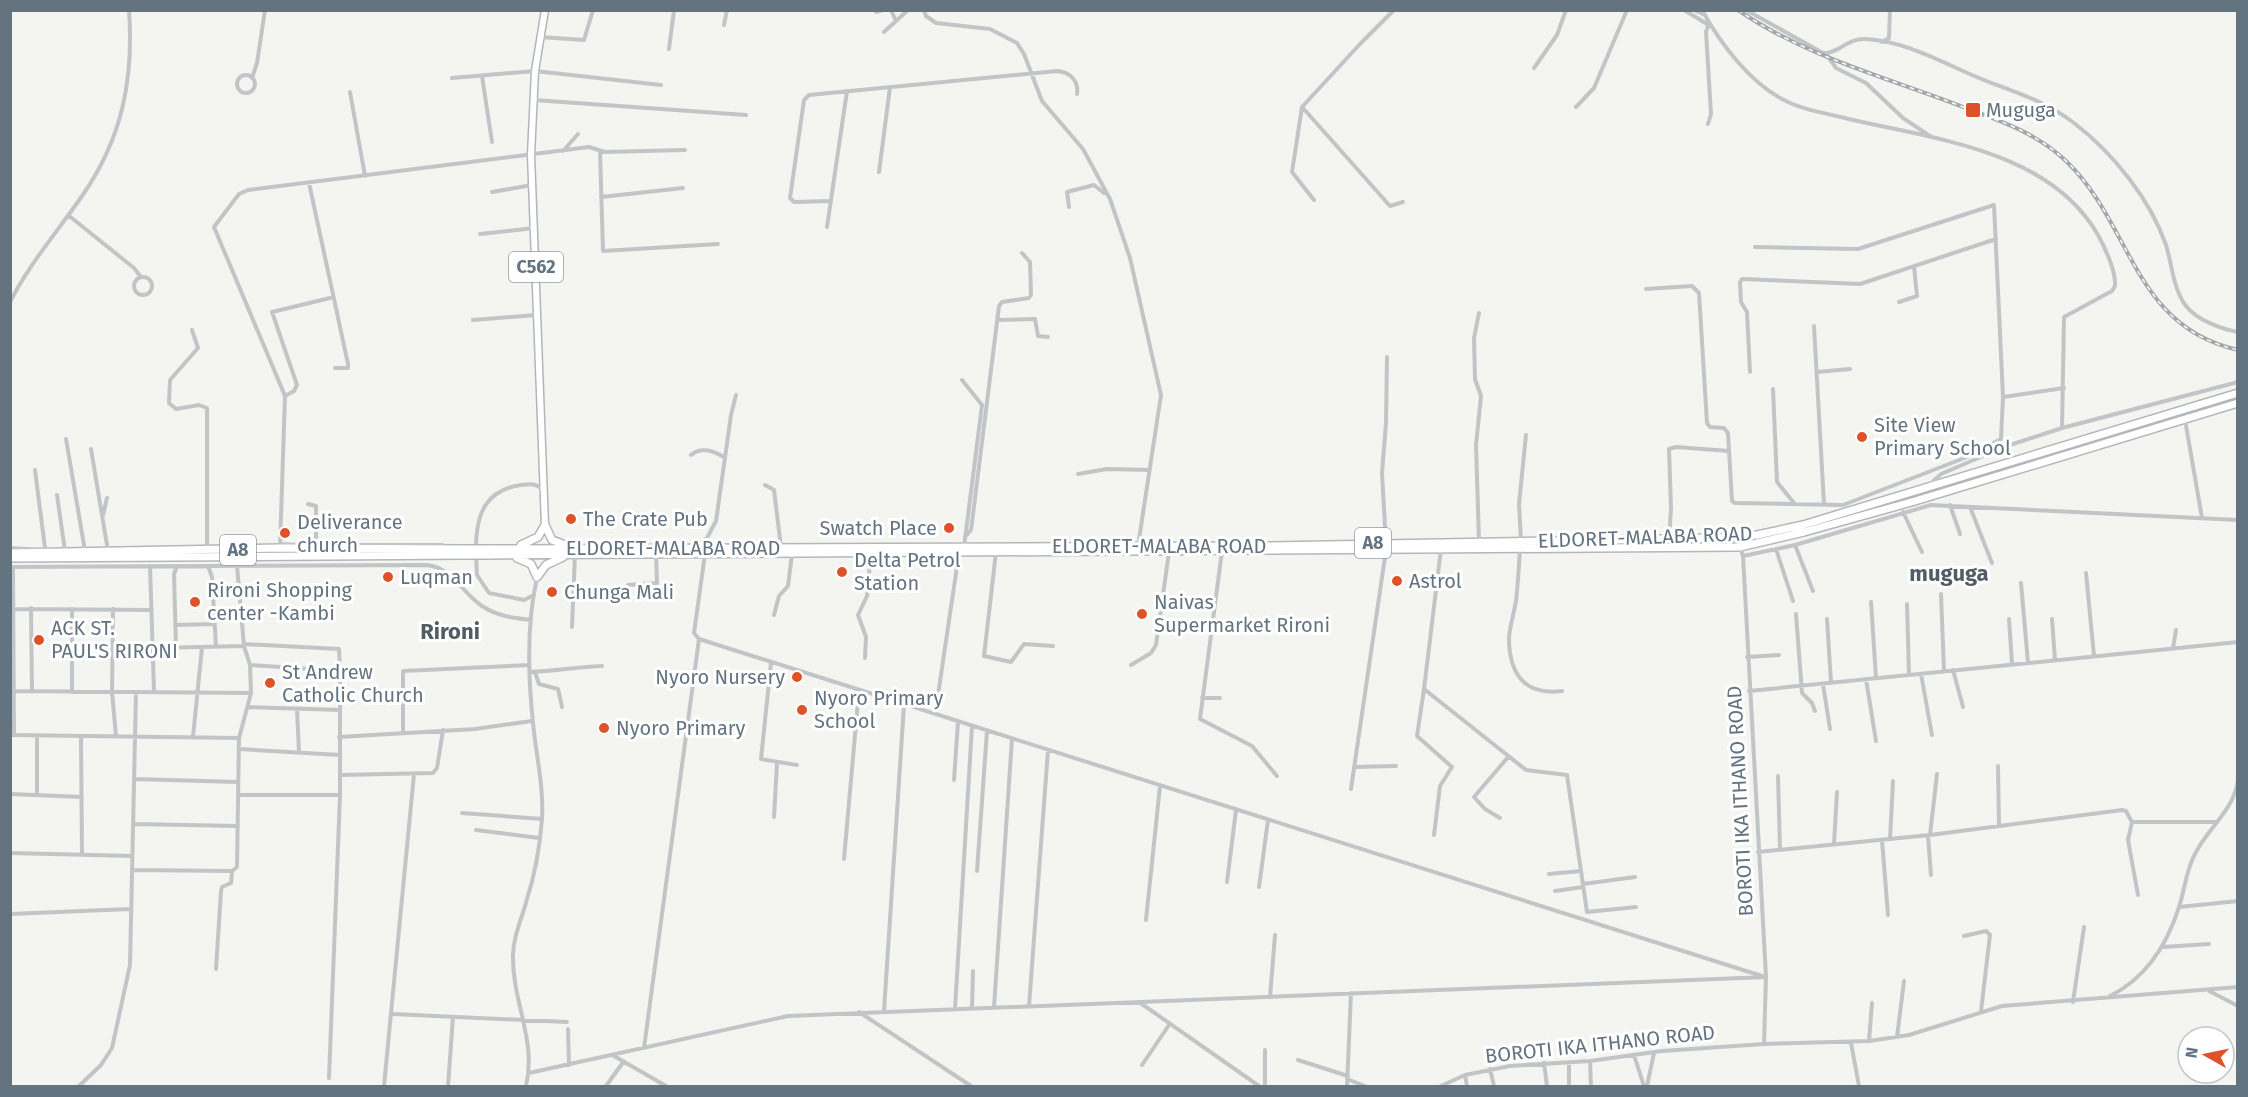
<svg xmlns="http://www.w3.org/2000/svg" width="2248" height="1097" font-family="'Fira Sans',sans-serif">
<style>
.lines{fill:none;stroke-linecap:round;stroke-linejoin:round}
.primary-casing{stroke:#b2b6ba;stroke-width:9}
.highway-casing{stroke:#b4b7ba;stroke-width:10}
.street{stroke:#c2c5c8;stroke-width:4}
.primary{stroke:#fff;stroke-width:6}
.highway{stroke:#fff;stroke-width:7}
.rail-casing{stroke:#a2a7ac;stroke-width:4}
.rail{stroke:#fff;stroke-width:1.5;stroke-dasharray:4.5;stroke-linecap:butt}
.highway-bridge-casing{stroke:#b4b7ba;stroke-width:10;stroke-linecap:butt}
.highway-bridge{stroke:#fff;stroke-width:7}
.poi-dot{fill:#dd5327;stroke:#fff;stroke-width:2}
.labels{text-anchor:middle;stroke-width:6;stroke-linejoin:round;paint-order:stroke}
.shield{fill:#fff;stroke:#929da6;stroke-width:1.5}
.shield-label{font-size:18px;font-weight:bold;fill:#647380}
.poi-label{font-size:20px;fill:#647380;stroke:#fff;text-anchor:start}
.street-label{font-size:20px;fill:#647380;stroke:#fff}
.quarter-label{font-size:22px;font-weight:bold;fill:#515c65;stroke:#fff}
</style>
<rect width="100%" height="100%" fill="#f4f4f0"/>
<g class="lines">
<g class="primary-casing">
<path id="primary" d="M545 10 535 71 531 155 545 525"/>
</g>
<g class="highway-casing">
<path id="highway" d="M545 525 552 540 565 545
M521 545 538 537 545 525
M488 549 1271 546 1719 538 1757 535 1803 525 2238 393
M10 553 280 548 465 549
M488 555 1740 547 1804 532 1915 501 2238 403
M10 558 465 555
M517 558 531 564 537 577
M537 577 546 565 563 557"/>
</g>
<path class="street" d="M891 10 896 21
M924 10 926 16 936 23 990 29 1017 43 1024 54 1042 101 1083 149 1110 199 1130 258 1161 395 1138 546
M1684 10 1707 24
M1694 10 1705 15
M1702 10C1720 43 1750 83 1784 100 1803 110 1825 113 1845 118 1931 139 2049 149 2098 235 2105 248 2116 271 2115 286L2112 291 2064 317 2062 428
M1746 10 1823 53C1836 55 1848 38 1865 39 1909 41 1949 67 1989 82 2019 93 2048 103 2074 123 2113 153 2150 199 2166 245 2172 264 2173 289 2186 306 2197 320 2221 329 2238 332
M876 12 883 10
M724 25 727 10
M884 32 908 10
M540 37 584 40 593 10
M1882 42 1889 38 1890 10
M669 49 674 10
M1827 55 1836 68 1866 83 1903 118 1930 136
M1534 68 1557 35 1566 10
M237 84a9 9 0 1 1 18 0a9 9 0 1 1-18 0Z
M482 76 492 142
M252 78 257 63 265 10
M452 78 535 71 661 85
M350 92 365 176
M534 100 746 115
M1576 107 1594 88 1627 10
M1303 108 1390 206 1403 202
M1708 124 1711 114 1706 32 1709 23
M563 151 578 134
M600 151 603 251 718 244
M879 172 890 87
M309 183 348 364V368H335
M492 192 532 185
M601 197 683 188
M1314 200 1292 172 1302 107 1360 44 1394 10
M831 201 794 202 790 198 804 100 809 95 1057 71C1070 72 1079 81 1077 94
M1069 207 1067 192 1094 185 1104 193
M68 215 134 268 141 277
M827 227 847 91
M480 234 534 228
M134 286a9 9 0 1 1 18 0a9 9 0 1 1-18 0Z
M1646 289 1692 286 1699 293 1707 423 1710 427 1724 428 1728 433 1732 501 1735 503 1843 505 1967 457 2001 439 2003 397 1994 205 1858 249 1755 247
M10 302C29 264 58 231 82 196 122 139 134 79 129 10
M1899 302 1917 296 1914 266
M473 320 536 315
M997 320 1035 319 1038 336 1048 337
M1814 326 1824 504
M192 330 198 348 170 380 169 403 176 409 199 405 207 408V550
M1750 372 1747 312 1741 302 1740 282 1742 279 1860 284 1996 239
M1817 372 1850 369
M962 380 982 405 964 547
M1773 389 1777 482 1794 503
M285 396 294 391 297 385 272 312 330 298
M2003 397 2064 388
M2185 420 2202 518
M66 439 85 551
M91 449 108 551
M691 455C701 446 715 451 725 458
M35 470 45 548
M1078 474 1107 469 1150 470
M765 485 774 490 781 547
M1929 485 1941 474 2004 447 2062 428 2238 382
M57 495 65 551
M308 504 316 506V545
M1950 505 1960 534
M1970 507 1992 563
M1903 512 1922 552
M103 515 107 498
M965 537 971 530 999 306 1002 302 1029 298 1031 295 1030 262 1022 253
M1669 540 1671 508 1669 449 1676 447 1729 451
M1479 541 1476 445 1481 396 1475 379 1474 338 1479 313
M1521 541 1519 504 1526 435
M1386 543 1382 473 1386 423 1387 357
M280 544 303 545
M344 545H442
M1795 545 1813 591
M280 547 285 396 214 227 239 194 248 190 589 147 605 152 685 150
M694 547 707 538 716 521 731 415 736 395
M1740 547 1743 556 1766 977 1764 1044
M10 548 57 551
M476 548C476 515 485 490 521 485 530 484 536 483 543 490
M1441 549 1424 689 1526 770 1567 775 1587 912 1636 907
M1520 549C1519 566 1518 584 1516 601 1514 613 1510 625 1509 638 1509 674 1525 696 1562 691
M1776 549 1793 601
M1222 551 1200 719 1252 746 1277 776
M996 552 984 656 1011 662 1024 644 1053 646
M705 554 694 633 699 639 1762 976
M476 556 477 575 489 593 524 600 534 595
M1743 556 1795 545 1931 505 2238 520
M150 566 154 691
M208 566 212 577 216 647
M10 567 427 565C453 568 461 592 482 606 497 616 513 618 531 620
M13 567 14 735
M2086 573 2094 656
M2021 583 2028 663
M1941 594 1944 671
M621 600 622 592 628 585 657 583 656 554
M1871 602 1876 678
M1907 604 1909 675
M31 608 32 691
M14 609 152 610
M72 609V692
M113 609 112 692 116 736
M1796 614 1802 693 1812 703 1815 711
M774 615 779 596 788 586 792 554
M1827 619 1831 683
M2009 619 2012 664
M2052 619 2055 660
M175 625 214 624
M572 627 575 554
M244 644 339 649 340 671
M154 648 244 646
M176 648 174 574 177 566
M2173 648 2176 630
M1747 657 1779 655
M865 658 866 637 858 615 867 596 871 553
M771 663 761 759 797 765
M1131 665 1151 653 1156 645 1169 552
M1953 670 1963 707
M530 672C555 671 577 667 602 666
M535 672 539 684 558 689 562 707
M1921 674 1932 735
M1866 679 1876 741
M1823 684 1830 729
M1424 689 1417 736 1452 767 1440 786 1434 835
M14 691 251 693
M1749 691 2238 642
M938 695 959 553
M1202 698H1220
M248 707 340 710
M297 709 299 752
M403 731V671L529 665
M10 735 239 738
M37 736V795
M193 737 202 647
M339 737 475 729 532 721
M81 738 82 855
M239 749 340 755
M1998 766 1999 826
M1354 767 1396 766
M340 775 433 773 437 768 443 730
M1778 776 1780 849
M134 779 238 782
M954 780 958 722
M1351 789 1386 550
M10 794 82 797
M238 795H340V671L250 665
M462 813 542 819
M774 817 777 763
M1500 818 1485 809 1474 797 1509 756
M2132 822H2216
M2132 822 2128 840 2138 895
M134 824 238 826
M476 830 539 838
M1930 835 1937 774
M1928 836 1931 875
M1890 839 1893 781
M1882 840 1888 915
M1834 844 1837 792
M1758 852 1930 835 2122 810 2126 811 2132 822
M10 853 132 856
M844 859 859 690
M132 870 232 871 237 867 239 738 251 693 250 665 244 646 237 566
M977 871 987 731
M1549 874 1581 871
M1227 882 1236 810
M1583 884 1635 877
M1259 887 1268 820
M1555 891 1583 887
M2179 907 2238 901
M10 914 130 909
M1146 920 1160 786
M1964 936 1986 931 1990 935 1981 1011
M2163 947 2209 944
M216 969 221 891 222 887 231 883 232 871
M2209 991 2238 1006
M2110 996C2146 978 2167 945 2179 907 2185 889 2186 870 2195 854 2208 827 2235 810 2238 779
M1270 997 1275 935
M1139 1002 1259 1086
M2073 1002 2084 927
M1029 1006 1048 750
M994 1007 1012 739
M972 1008 973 971
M955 1009 972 726
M884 1011 904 705
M859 1012 971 1086
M393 1014 567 1022
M568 1029 569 1065
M1897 1037 1904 981
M1869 1041 1872 1003
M1851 1043 1859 1086
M644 1048 699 639
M1265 1050V1086
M1634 1055 1644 1086
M614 1056 666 1086
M1298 1060 1348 1076
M1590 1061 1591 1086
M1569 1062V1086
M1544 1063 1547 1086
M1142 1065 1169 1025
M1490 1069 1494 1086
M529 1073 788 1016 1766 977
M1465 1075 1467 1086
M329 1078 340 795
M1347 1079 1365 1086
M79 1086 101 1065 112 1048 130 965 136 692
M384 1086 414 774
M448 1086 453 1017
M526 1086C537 1041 512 1001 513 956 513 936 522 919 527 899 535 874 540 845 542 819 544 787 536 755 533 723 528 676 526 625 537 578
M606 1086 624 1061
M1347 1086 1351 993
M1441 1086 1465 1075 1510 1066 1590 1061 1662 1051 1764 1044 1869 1041 1909 1035 2002 1006 2238 987
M1647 1086 1654 1053"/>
<use href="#primary" class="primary"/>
<use href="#highway" class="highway"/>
<g class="rail-casing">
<path id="rail" d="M1738 10C1806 57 1886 77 1963 107 2000 121 2037 133 2066 161 2133 225 2132 326 2238 350"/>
</g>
<use href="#rail" class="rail"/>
<g class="highway-bridge-casing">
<path id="highway-bridge" d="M465 549H488
M465 555H488"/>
</g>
<use href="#highway-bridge" class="highway-bridge"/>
</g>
<g class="poi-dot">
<rect x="1965" y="102" width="16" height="16" rx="3"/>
<circle cx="1862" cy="437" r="6"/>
<circle cx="571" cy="519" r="6"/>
<circle cx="949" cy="528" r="6"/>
<circle cx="285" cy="533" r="6"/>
<circle cx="842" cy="572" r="6"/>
<circle cx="388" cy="577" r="6"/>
<circle cx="1397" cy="581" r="6"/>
<circle cx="552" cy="592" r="6"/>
<circle cx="195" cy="602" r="6"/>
<circle cx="1142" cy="614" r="6"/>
<circle cx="39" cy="640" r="6"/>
<circle cx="797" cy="677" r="6"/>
<circle cx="270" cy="683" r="6"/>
<circle cx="802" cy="710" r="6"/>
<circle cx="604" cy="728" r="6"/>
</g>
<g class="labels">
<g class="shield">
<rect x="509" y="252" width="54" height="30" rx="4.5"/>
<rect x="1355" y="528" width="36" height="30" rx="4.5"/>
<rect x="220" y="535" width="36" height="30" rx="4.5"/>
</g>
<g class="shield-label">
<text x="536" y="273">C562</text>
<text x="1373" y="549">A8</text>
<text x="238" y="556">A8</text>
</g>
<g class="poi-label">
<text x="1986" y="117">Muguga</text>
<text x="1874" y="432">Site View<tspan x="1874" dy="23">Primary School</tspan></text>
<text x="583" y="526">The Crate Pub</text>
<text x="297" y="529">Deliverance<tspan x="297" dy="23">church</tspan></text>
<text x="937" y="535" text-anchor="end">Swatch Place</text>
<text x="854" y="567">Delta Petrol<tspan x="854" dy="23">Station</tspan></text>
<text x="400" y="584">Luqman</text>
<text x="1409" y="588">Astrol</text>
<text x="207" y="597">Rironi Shopping<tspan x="207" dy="23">center -Kambi</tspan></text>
<text x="564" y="599">Chunga Mali</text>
<text x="1154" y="609">Naivas<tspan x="1154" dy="23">Supermarket Rironi</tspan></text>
<text x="51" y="635">ACK ST.<tspan x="51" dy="23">PAUL'S RIRONI</tspan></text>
<text x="282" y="679">St Andrew<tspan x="282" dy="23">Catholic Church</tspan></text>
<text x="785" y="684" text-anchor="end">Nyoro Nursery</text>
<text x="814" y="705">Nyoro Primary<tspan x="814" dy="23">School</tspan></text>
<text x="616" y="735">Nyoro Primary</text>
</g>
<g class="street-label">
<text transform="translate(1645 537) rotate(-2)" y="7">ELDORET-MALABA ROAD</text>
<text x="1159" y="553">ELDORET-MALABA ROAD</text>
<text x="673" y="555">ELDORET-MALABA ROAD</text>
<text transform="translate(1740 801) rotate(-93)" y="7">BOROTI IKA ITHANO ROAD</text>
<text transform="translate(1600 1044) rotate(-6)" y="7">BOROTI IKA ITHANO ROAD</text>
</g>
<g class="quarter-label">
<text x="1949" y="581">muguga</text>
<text x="450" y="639">Rironi</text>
</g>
</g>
<rect width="2248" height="1097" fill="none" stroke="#647380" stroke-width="24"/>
<g transform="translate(2206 1055) rotate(279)"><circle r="28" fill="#ffffff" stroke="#c1c7cc" stroke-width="1.5"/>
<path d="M0-4.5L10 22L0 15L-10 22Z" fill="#dd5327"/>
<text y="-9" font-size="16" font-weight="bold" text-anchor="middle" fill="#647380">N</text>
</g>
</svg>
